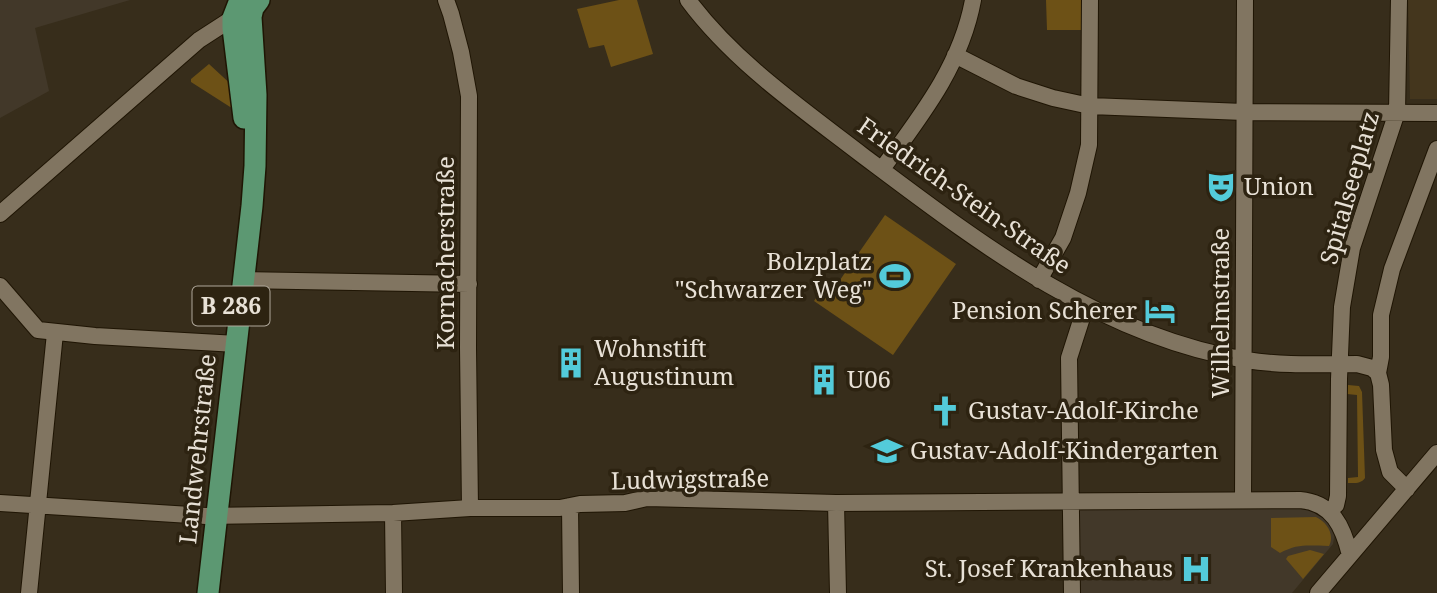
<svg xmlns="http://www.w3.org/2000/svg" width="1437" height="593" font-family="'Noto Serif',serif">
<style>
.built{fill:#44361d}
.industrial{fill:#423829}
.green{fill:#6d5116}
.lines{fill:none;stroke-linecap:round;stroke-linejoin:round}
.street-casing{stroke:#1f1504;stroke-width:18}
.primary-casing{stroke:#1f1504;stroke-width:24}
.street{stroke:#817561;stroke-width:16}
.primary{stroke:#5c9872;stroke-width:21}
.labels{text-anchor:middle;stroke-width:7;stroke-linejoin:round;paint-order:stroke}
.shield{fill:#2d2311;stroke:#b0a89b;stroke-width:2}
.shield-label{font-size:23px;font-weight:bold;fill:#e8e1d6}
.poi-label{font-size:24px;fill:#e8e1d6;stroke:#2d2311;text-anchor:start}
.street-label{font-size:24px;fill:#e8e1d6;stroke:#2d2311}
</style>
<rect width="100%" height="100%" fill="#372d1b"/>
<path class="built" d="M1408 0H1437V99H1410Z"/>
<path class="industrial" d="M0 0H130L35 28 49 91 0 118Z
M1080 506 1314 507 1336 527 1333 544 1292 593H1079Z"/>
<path class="green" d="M619 0H637L653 54 611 67 604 45 589 48 577 9Z
M1046 0H1081V30H1047Z
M209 64 235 88 238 112 191 82V79Z
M885 215 956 264 893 355 814 301 823 288 831 293Z
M1348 385 1359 386 1362 392 1365 478C1361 484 1354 483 1348 483V478L1358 477 1357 395 1347 394Z
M1316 517C1327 522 1335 535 1329 546 1309 546 1299 543 1280 553L1271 547V518Z
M1310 550 1324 554 1303 579 1286 559 1288 556Z"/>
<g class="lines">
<g class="street-casing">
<path id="street" d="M446 0 451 14 461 52 469 96 468 348 470 508
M688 0C734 62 801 108 862 155 978 242 1099 336 1246 360 1283 366 1321 364 1357 364L1372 368 1378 373
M955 55 1016 86 1053 98 1090 106 1244 112 1437 113
M882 169C920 117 961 66 973 0
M0 214 199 40 233 18H241
M244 280 469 284
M1039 280 1063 238 1078 193 1089 145 1090 0
M0 286 38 330 95 336 237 344
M1407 489 1390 472 1384 450 1381 385 1378 373 1381 357V315L1392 269 1437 149
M1243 500 1245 0
M0 503 206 516 393 513 470 508H560L580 504 625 503 647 498 836 503 1300 500C1333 503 1343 527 1350 555
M836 503 838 593
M570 506 571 593
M1329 511 1336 505 1338 496 1339 379 1342 307 1352 248 1397 112 1399 0
M393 513 394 593
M29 593 55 333
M1072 593 1069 358 1086 305
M1318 593 1437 453"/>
</g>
<g class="primary-casing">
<path id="primary" d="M240 0 233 18V28L244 118
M208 593 252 206 255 166 256 95 251 17 253 8 259 0"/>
</g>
<use href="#street" class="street"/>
<use href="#primary" class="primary"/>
</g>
<defs>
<g id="theatre-bare" transform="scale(2.415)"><path d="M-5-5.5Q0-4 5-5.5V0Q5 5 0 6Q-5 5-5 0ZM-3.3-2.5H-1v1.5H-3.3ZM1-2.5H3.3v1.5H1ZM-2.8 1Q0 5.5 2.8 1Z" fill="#53cbda" stroke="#2d2311" stroke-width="2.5" paint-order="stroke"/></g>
<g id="stadium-bare" transform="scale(2.415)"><path d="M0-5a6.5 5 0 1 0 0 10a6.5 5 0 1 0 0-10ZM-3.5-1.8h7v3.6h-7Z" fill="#53cbda" stroke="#2d2311" stroke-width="2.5" paint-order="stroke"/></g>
<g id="hotel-bare" transform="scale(2.415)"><path d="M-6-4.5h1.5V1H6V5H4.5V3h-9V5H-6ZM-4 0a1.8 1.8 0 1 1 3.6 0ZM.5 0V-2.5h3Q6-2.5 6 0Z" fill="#53cbda" stroke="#2d2311" stroke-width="2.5" paint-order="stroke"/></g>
<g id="building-bare" transform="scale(2.415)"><path d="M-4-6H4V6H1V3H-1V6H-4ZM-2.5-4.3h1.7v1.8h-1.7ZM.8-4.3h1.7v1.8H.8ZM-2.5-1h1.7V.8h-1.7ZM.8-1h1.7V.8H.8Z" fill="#53cbda" stroke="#2d2311" stroke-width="2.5" paint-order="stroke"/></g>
<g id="church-bare" transform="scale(2.415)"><path d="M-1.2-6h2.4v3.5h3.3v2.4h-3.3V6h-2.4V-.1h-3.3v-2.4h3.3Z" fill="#53cbda" stroke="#2d2311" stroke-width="2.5" paint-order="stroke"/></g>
<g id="school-bare" transform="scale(2.415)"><path d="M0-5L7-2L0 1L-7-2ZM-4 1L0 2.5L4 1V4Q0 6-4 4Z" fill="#53cbda" stroke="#2d2311" stroke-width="2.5" paint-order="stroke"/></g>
<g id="hospital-bare" transform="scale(2.415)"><path d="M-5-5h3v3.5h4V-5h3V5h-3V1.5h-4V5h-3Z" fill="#53cbda" stroke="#2d2311" stroke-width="2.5" paint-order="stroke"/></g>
</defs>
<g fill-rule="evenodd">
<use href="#theatre-bare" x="1221" y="187"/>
<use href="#stadium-bare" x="895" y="276"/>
<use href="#hotel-bare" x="1160" y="311"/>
<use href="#building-bare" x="571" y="363"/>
<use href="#building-bare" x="824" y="380"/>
<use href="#church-bare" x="945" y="411"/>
<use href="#school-bare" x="887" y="451"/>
<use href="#hospital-bare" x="1196" y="569"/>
</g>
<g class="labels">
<rect class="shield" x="192.5" y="286.5" width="77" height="39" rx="5"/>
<g class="shield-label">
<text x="231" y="314">B 286</text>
</g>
<g class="poi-label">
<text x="1244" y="195">Union</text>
<text x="872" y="270" text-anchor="end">Bolzplatz<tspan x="872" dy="28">"Schwarzer Weg"</tspan></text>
<text x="1137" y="319" text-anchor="end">Pension Scherer</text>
<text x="594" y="357">Wohnstift<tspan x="594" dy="28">Augustinum</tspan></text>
<text x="847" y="388">U06</text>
<text x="968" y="419">Gustav-Adolf-Kirche</text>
<text x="910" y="459">Gustav-Adolf-Kindergarten</text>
<text x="1173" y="577" text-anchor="end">St. Josef Krankenhaus</text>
</g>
<g class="street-label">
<text transform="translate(1350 188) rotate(-74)" y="8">Spitalseeplatz</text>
<text transform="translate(964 196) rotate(35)" y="8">Friedrich-Stein-Straße</text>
<text transform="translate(446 253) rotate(-90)" y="8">Kornacherstraße</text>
<text transform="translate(1221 313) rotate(-90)" y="8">Wilhelmstraße</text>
<text transform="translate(198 449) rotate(-84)" y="8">Landwehrstraße</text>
<text transform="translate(690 480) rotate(-1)" y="8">Ludwigstraße</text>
</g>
</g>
</svg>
